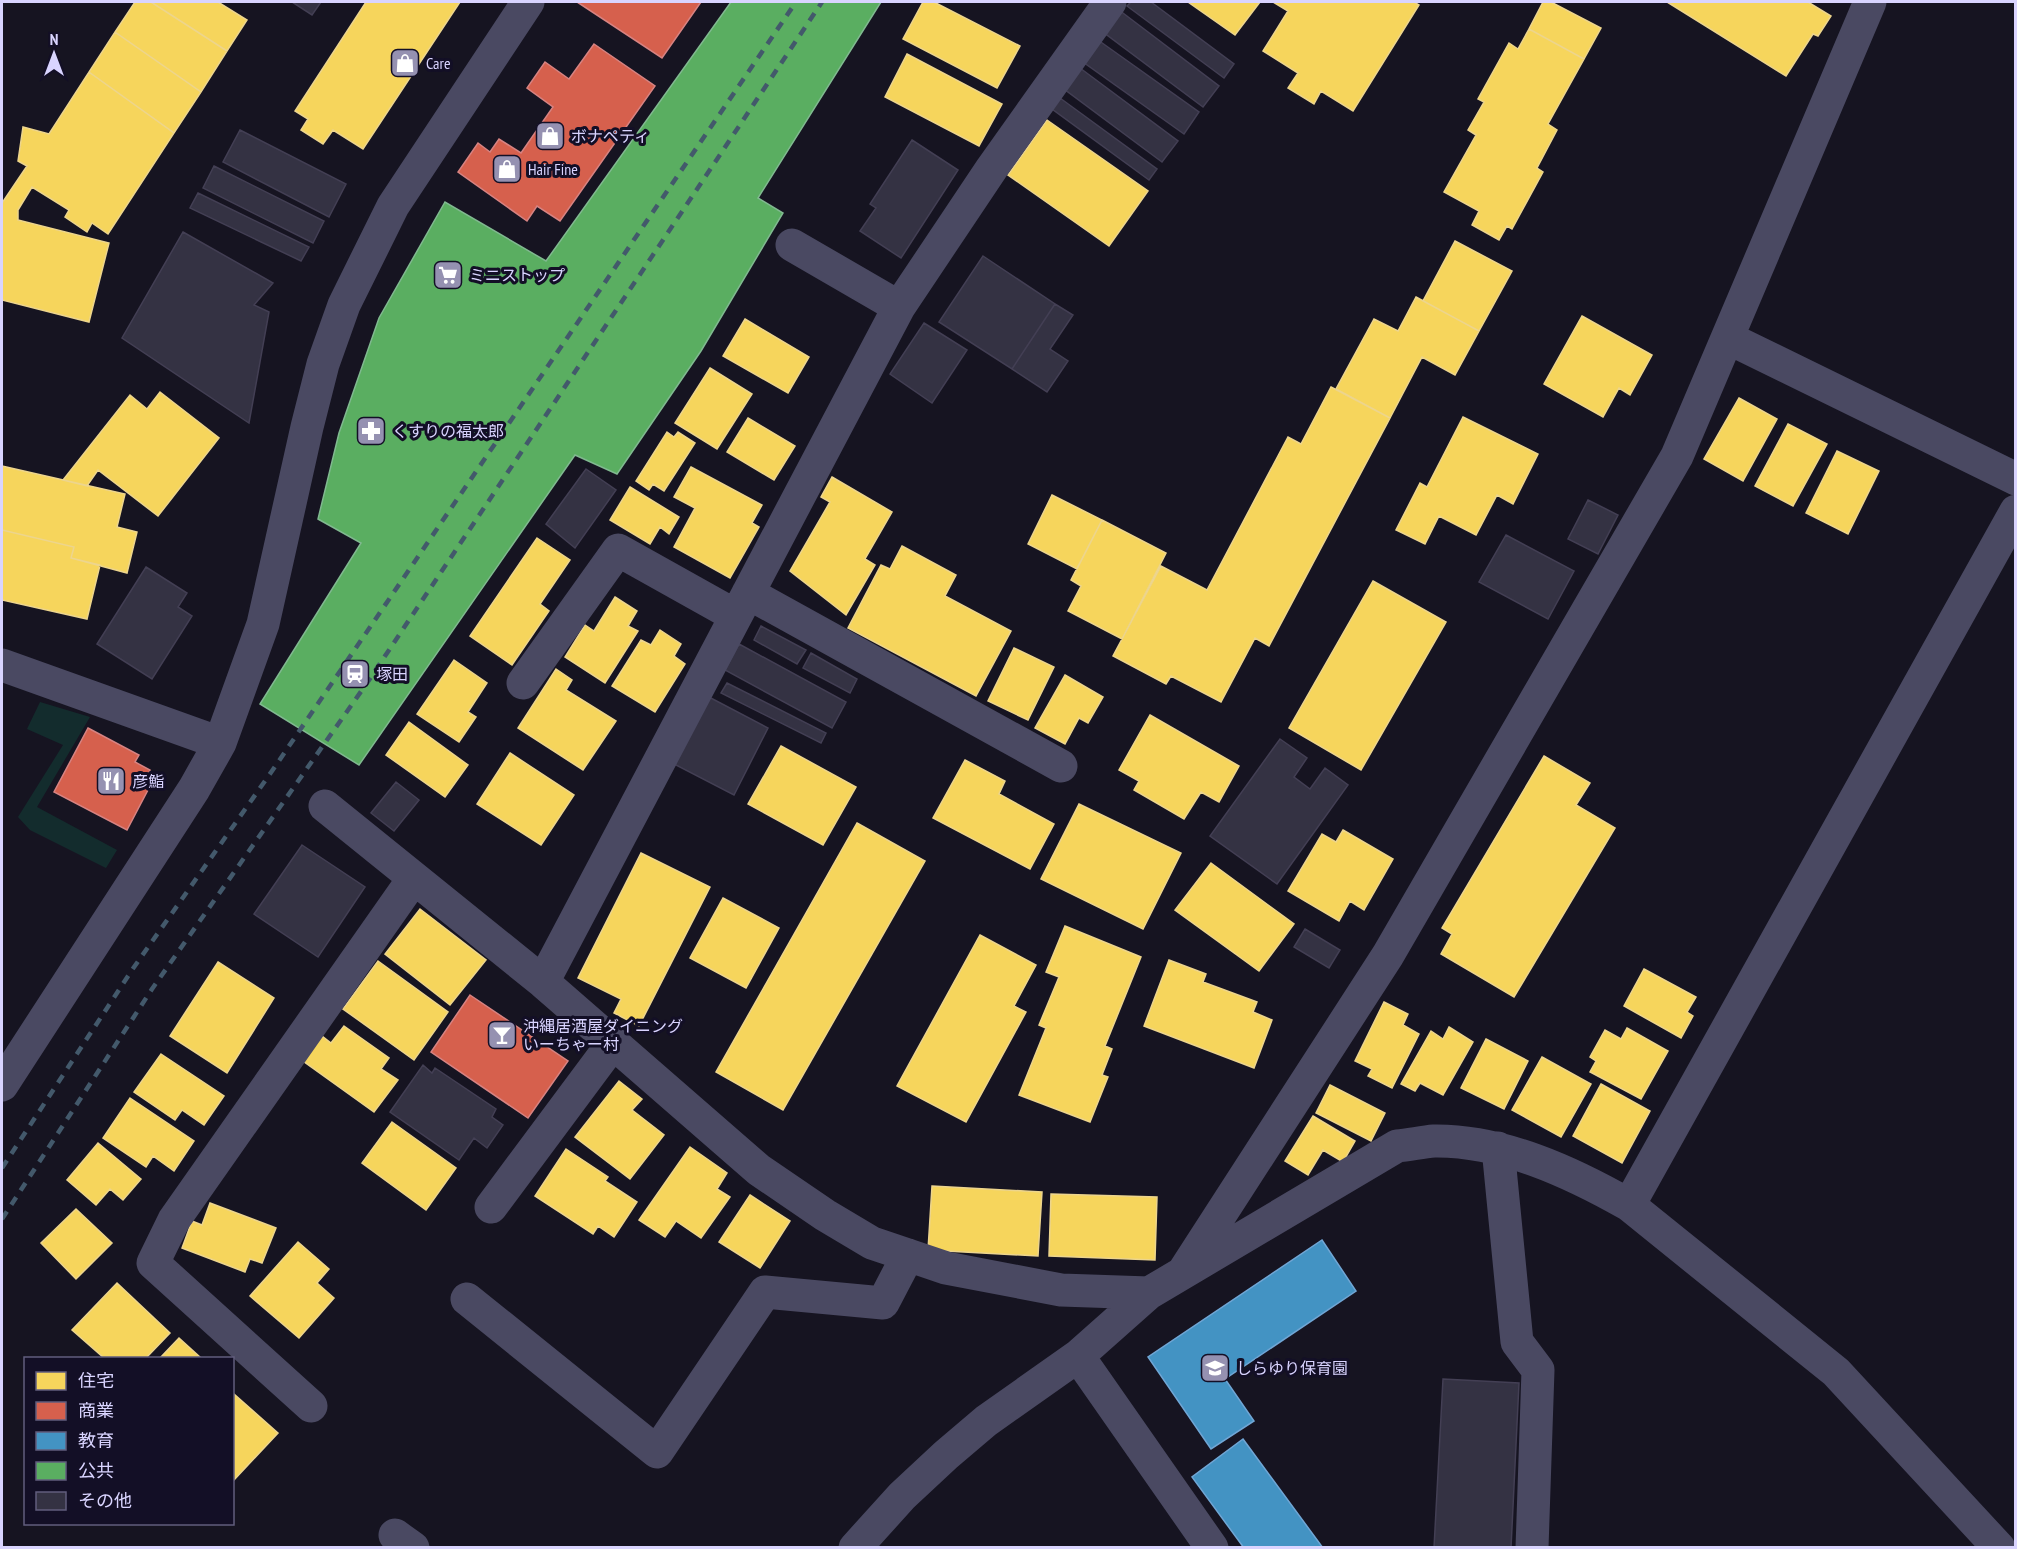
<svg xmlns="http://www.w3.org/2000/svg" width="2017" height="1549" font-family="'PT Sans Narrow','Noto Sans JP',sans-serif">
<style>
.green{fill:#132c2d}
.homes{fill:#f6d55c;stroke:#edd58d;stroke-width:1.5}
.shops{fill:#d6604d;stroke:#d78382;stroke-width:1.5}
.schools{fill:#4393c3;stroke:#70a6d5;stroke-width:1.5}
.public{fill:#5aae61;stroke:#80b990;stroke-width:1.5}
.building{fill:#343243;stroke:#433f54;stroke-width:1.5}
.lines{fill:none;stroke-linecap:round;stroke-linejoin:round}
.minor{stroke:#4a4962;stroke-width:33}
.rail{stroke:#43596b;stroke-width:4.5;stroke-dasharray:9 8;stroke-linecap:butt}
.labels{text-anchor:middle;stroke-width:6;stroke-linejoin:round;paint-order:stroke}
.poi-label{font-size:16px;fill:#d9d4ff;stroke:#130f26;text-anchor:start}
</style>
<rect width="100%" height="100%" fill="#161421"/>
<path class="green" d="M40 702 90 717 37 807 117 850 106 868 30 830 18 817 63 745 27 729Z"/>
<path class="homes" d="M135 2H151L227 51 201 92 115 32Z
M151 2H218L247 20 227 51Z
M366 2H460L363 149 333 130 323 144 301 130 308 119 295 111Z
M923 2H934L1020 46 997 88 903 39Z
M1188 2H1260L1235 35Z
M1273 2H1414L1419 5 1353 111 1321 91 1314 104 1288 88 1298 73 1263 51 1288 11Z
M1543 2H1551L1601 28 1584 59 1529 29Z
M1667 2H1808L1831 16 1818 36 1813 34 1786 76Z
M1529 29 1584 59 1548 124 1557 130 1537 168 1543 172 1512 229 1507 226 1499 240 1472 225 1479 211 1444 192 1476 135 1468 130 1484 102 1478 99 1509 43 1518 49Z
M115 32 201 92 174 133 89 72Z
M907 54 1002 104 979 146 885 97Z
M89 72 174 133 108 234 92 223 87 232 65 217 69 210 32 187 18 210V220L109 243 89 322 2 300V203L27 166 18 161 23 127 49 134Z
M1047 120 1148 191 1109 246 1008 175Z
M1455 241 1512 271 1479 331 1423 301Z
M1416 297 1479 331 1455 375 1422 357 1390 418 1336 389 1374 319 1398 331Z
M1582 316 1652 355 1630 395 1619 388 1603 417 1544 384Z
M745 319 809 357 788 393 723 356Z
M710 368 752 394 717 449 675 423Z
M1331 387 1390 418 1269 646 1255 638 1221 702 1171 676 1166 684 1113 656 1161 566 1207 590 1288 437 1301 444Z
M160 392 219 438 158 516 98 470 87 486 63 480 130 395 147 409Z
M1739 398 1777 419 1743 481 1704 459Z
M1463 417 1538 454 1513 504 1497 495 1476 535 1439 516 1425 544 1396 530 1420 483 1427 487Z
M748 418 795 446 774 480 727 452Z
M1788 424 1827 444 1793 506 1755 486Z
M667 432 674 437 678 432 695 443 664 491 653 484 649 490 636 481Z
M1837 451 1879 471 1848 534 1806 513Z
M2 466 125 494 117 527 137 532 127 573 71 558 74 547 2 530Z
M691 467 762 505 752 523 759 527 730 578 674 547 695 508 674 497Z
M832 477 892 512 865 559 875 565 846 615 790 571 830 502 821 497Z
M630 487 679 517 669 534 660 527 650 544 610 520Z
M1052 495 1102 520 1077 569 1028 544Z
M1102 520 1166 553 1122 639 1068 611 1081 586 1071 580Z
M2 530 74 547 71 558 100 565 87 619 2 600Z
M537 538 570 560 540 604 549 611 512 665 470 636Z
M902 546 956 575 945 596 1011 631 976 696 848 628 881 565 890 569Z
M1373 581 1446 622 1361 770 1289 728Z
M615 597 637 611 628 626 638 631 605 683 565 657 585 625 594 631Z
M660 630 681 644 674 656 685 664 655 712 612 686 641 640 651 645Z
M1014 648 1054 667 1028 720 988 701Z
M454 660 487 683 468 712 476 717 459 742 417 714Z
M556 669 572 680 566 690 616 721 583 770 518 728Z
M1065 675 1103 697 1088 723 1079 718 1065 744 1035 728Z
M1150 715 1239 766 1219 802 1201 792 1184 819 1134 790 1139 781 1119 770Z
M409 722 468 765 445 797 386 755Z
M781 746 856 787 823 845 748 804Z
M510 753 574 795 541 845 477 804Z
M1544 756 1590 783 1576 805 1615 828 1514 997 1441 954 1452 934 1442 928Z
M965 760 1005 781 999 794 1054 824 1030 869 933 818Z
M1079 804 1181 853 1143 929 1041 879Z
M857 823 925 861 783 1110 716 1072Z
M1343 830 1393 859 1364 910 1350 901 1339 921 1288 891 1322 834 1336 842Z
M641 853 710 887 639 1026 614 1013 621 999 578 978Z
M1211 863 1294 924 1259 971 1175 910Z
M723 898 779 928 746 988 690 958Z
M420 909 486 960 450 1005 385 954Z
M1065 926 1141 957 1105 1046 1112 1049 1102 1075 1108 1077 1090 1122 1019 1095 1046 1028 1039 1025 1059 977 1046 972Z
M980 935 1036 965 1014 1006 1026 1012 966 1122 897 1086Z
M1169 960 1206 974 1203 982 1257 1002 1253 1012 1272 1020 1254 1068 1144 1026Z
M378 961 448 1012 414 1060 343 1009Z
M218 962 274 998 227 1073 170 1036Z
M1644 969 1696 997 1687 1012 1693 1016 1681 1038 1624 1006Z
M1384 1002 1408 1014 1403 1025 1419 1034 1392 1088 1368 1076 1372 1069 1355 1061Z
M344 1026 389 1058 381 1069 398 1080 374 1112 303 1061 322 1036 331 1043Z
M1449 1027 1473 1042 1443 1095 1420 1083 1415 1091 1401 1084 1431 1031 1443 1039Z
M1627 1028 1668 1051 1641 1099 1590 1072 1596 1061 1590 1057 1605 1030 1621 1039Z
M1486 1039 1528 1061 1504 1109 1461 1088Z
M161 1054 224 1096 204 1125 182 1110 175 1120 134 1092Z
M1542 1057 1591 1084 1561 1137 1512 1110Z
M619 1081 642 1099 632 1110 664 1135 630 1179 575 1137Z
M1601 1084 1650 1111 1622 1163 1573 1136Z
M1330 1085 1385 1113 1371 1141 1316 1113Z
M130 1098 194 1141 174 1171 153 1156 146 1167 103 1138Z
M1313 1116 1355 1141 1343 1162 1323 1150 1308 1175 1285 1161Z
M392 1122 456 1168 426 1210 362 1163Z
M98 1143 141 1179 123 1200 110 1189 96 1205 67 1180Z
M690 1147 727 1173 717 1189 730 1197 701 1238 676 1221 665 1237 639 1220Z
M566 1149 608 1177 605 1181 637 1202 614 1237 598 1226 593 1234 535 1196Z
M932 1186 1042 1192 1038 1256 928 1250Z
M1051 1194 1157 1197 1155 1260 1049 1256Z
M750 1195 790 1221 760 1268 719 1242Z
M210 1203 276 1228 262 1263 250 1259 245 1272 182 1248 192 1221 202 1225Z
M76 1209 112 1243 76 1279 41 1243Z
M298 1242 329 1269 317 1283 334 1298 299 1338 250 1296Z
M117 1283 170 1333 146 1358H104L72 1330Z
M179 1338 201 1358H160Z
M234 1394 278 1433 232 1482V1396Z"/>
<path class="shops" d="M577 2H701L662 58Z
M594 44 655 86 560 221 537 206 527 221 458 172 478 143 490 152 499 139 521 153 553 107 527 88 545 62 569 79Z
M88 728 139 755 135 762 150 770 143 784 149 788 127 830 54 792Z
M470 995 568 1061 528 1118 431 1052Z"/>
<path class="schools" d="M1322 1240 1356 1291 1225 1379 1254 1421 1211 1449 1148 1357Z
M1243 1439 1323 1548H1244L1192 1477Z"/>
<path class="public" d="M731 2H881L758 198 783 213 701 351 617 474 575 455 359 765 260 704 361 543 318 519 339 433 379 318 445 202 546 261Z"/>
<path class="building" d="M292 2H321L312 15Z
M1131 2H1151L1234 64 1224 78 1127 6Z
M1119 10 1219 86 1203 107 1103 32Z
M1098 40 1199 112 1184 134 1083 62Z
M1080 68 1178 141 1162 162 1064 89Z
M1060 98 1157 169 1149 180 1052 109Z
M240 130 346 184 329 217 223 162Z
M912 140 958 170 901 258 860 231 876 208 870 204Z
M214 166 324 221 313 243 203 188Z
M198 193 309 247 301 261 190 208Z
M183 232 273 283 254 305 269 312 249 423 122 338Z
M983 256 1055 304 1012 369 939 322Z
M1055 304 1073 315 1050 349 1068 361 1047 392 1012 369Z
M924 323 967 350 932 403 890 374Z
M586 469 616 490 575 548 546 524Z
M1588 500 1618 515 1598 554 1568 539Z
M1506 535 1574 571 1548 619 1479 582Z
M146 567 187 593 178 607 192 616 152 679 97 644Z
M761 626 806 650 797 664 754 640Z
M739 644 846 702 832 728 725 670Z
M811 653 857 679 850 693 803 668Z
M727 683 826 733 821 743 721 693Z
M707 696 768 728 734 795 672 763Z
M1280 739 1307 758 1294 777 1310 789 1325 768 1348 785 1277 884 1210 836Z
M396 782 419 800 394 831 371 813Z
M302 845 365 887 318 957 254 914Z
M1305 929 1340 950 1329 968 1294 947Z
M423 1065 432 1073 435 1068 496 1109 492 1117 503 1125 487 1148 474 1138 459 1160 390 1112Z
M1443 1379 1519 1383 1511 1548H1434Z"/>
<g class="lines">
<path class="minor" d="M792 245 899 307
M1728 338 2016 479
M748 593 1061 766
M2 665 220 743
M523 683 618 550 736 616
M325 806 543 982 759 1170 825 1215 872 1243 946 1268 1061 1290 1149 1293
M543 982 899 307 992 168 1110 2
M2 1085 194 789 220 743 263 624 307 427 323 364 344 305 393 206 528 2
M1498 1148 1517 1342 1538 1370 1532 1548
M1629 1205 2016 511
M491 1207 613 1043
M1184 1271 1388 955 1677 456 1870 2
M467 1299 657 1452 765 1292 883 1303 908 1255
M1078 1356 1212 1548
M311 1406 153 1263 174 1220 414 878
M395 1535 413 1548
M855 1548 902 1496 946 1455 986 1421 1078 1356 1149 1293 1397 1146C1409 1145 1422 1142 1434 1141 1502 1140 1571 1172 1629 1205L1836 1372 1999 1548"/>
<path class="rail" d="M2 1168 132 970 272 771 796 2
M2 1219 152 989 367 683 822 2"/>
</g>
<defs>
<g id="shop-square" transform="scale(1.5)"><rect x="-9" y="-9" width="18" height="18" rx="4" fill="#9591b1" stroke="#130f26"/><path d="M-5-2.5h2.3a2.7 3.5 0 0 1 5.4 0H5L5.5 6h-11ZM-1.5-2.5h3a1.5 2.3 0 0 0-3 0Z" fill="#fff"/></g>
<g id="supermarket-square" transform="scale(1.5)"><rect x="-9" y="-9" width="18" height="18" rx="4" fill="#9591b1" stroke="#130f26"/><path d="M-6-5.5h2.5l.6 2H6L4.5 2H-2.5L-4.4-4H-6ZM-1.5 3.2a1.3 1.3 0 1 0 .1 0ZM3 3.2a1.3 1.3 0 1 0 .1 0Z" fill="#fff"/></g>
<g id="pharmacy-square" transform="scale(1.5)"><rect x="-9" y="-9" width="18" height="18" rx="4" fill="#9591b1" stroke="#130f26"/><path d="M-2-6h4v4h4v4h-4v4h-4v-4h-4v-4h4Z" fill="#fff"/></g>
<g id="station-square" transform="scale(1.5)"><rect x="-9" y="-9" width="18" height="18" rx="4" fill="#9591b1" stroke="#130f26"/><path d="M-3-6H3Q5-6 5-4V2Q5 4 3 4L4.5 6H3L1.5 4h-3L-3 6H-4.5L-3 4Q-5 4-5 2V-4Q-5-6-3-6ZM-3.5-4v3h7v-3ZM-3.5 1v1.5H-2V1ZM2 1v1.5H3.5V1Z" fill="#fff"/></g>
<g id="restaurant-square" transform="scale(1.5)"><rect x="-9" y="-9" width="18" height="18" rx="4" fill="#9591b1" stroke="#130f26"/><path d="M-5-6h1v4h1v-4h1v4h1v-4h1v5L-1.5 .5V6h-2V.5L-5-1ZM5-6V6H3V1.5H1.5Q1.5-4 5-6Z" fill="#fff"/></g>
<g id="bar-square" transform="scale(1.5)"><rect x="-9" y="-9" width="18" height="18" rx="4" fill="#9591b1" stroke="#130f26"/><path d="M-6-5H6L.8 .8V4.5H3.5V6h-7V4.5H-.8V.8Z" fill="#fff"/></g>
<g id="school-square" transform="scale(1.5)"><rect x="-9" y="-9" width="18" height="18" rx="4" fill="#9591b1" stroke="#130f26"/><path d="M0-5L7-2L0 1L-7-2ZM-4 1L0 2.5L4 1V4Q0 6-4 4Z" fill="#fff"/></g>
</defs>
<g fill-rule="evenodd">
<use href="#shop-square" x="405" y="63"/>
<use href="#shop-square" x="550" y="136"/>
<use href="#shop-square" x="507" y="169"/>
<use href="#supermarket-square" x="448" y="275"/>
<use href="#pharmacy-square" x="371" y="431"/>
<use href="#station-square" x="355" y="674"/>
<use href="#restaurant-square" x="111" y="781"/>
<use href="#bar-square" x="502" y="1035"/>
<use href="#school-square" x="1215" y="1368"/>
</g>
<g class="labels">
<g class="poi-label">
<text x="426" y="69">Care</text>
<text x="571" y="142">ボナペティ</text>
<text x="528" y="175">Hair Fine</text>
<text x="469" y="281">ミニストップ</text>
<text x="392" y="437">くすりの福太郎</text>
<text x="376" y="680">塚田</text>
<text x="132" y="787">彦鮨</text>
<text x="523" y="1032">沖縄居酒屋ダイニング<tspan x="523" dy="18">いーちゃー村</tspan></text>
<text x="1236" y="1374">しらゆり保育園</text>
</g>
</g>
<rect width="2017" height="1549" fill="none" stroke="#d9d4ff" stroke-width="6"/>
<rect x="24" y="1357" width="210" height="168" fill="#130f26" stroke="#625e7d" stroke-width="1.5"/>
<rect x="36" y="1372" width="30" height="18" fill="#f6d55c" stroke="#625e7d" stroke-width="1.5"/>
<text x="78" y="1387" font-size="18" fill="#d9d4ff">住宅</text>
<rect x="36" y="1402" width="30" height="18" fill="#d6604d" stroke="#625e7d" stroke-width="1.5"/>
<text x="78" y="1417" font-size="18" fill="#d9d4ff">商業</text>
<rect x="36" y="1432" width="30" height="18" fill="#4393c3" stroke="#625e7d" stroke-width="1.5"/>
<text x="78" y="1447" font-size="18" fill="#d9d4ff">教育</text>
<rect x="36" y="1462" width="30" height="18" fill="#5aae61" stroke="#625e7d" stroke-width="1.5"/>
<text x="78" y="1477" font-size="18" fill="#d9d4ff">公共</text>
<rect x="36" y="1492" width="30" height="18" fill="#343243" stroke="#625e7d" stroke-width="1.5"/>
<text x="78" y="1507" font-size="18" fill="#d9d4ff">その他</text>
<g transform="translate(54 54)" stroke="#130f26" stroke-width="4.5" paint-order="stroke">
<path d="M0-4.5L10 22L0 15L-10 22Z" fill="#d9d4ff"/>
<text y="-9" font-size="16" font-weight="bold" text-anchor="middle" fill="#d9d4ff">N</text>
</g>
</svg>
